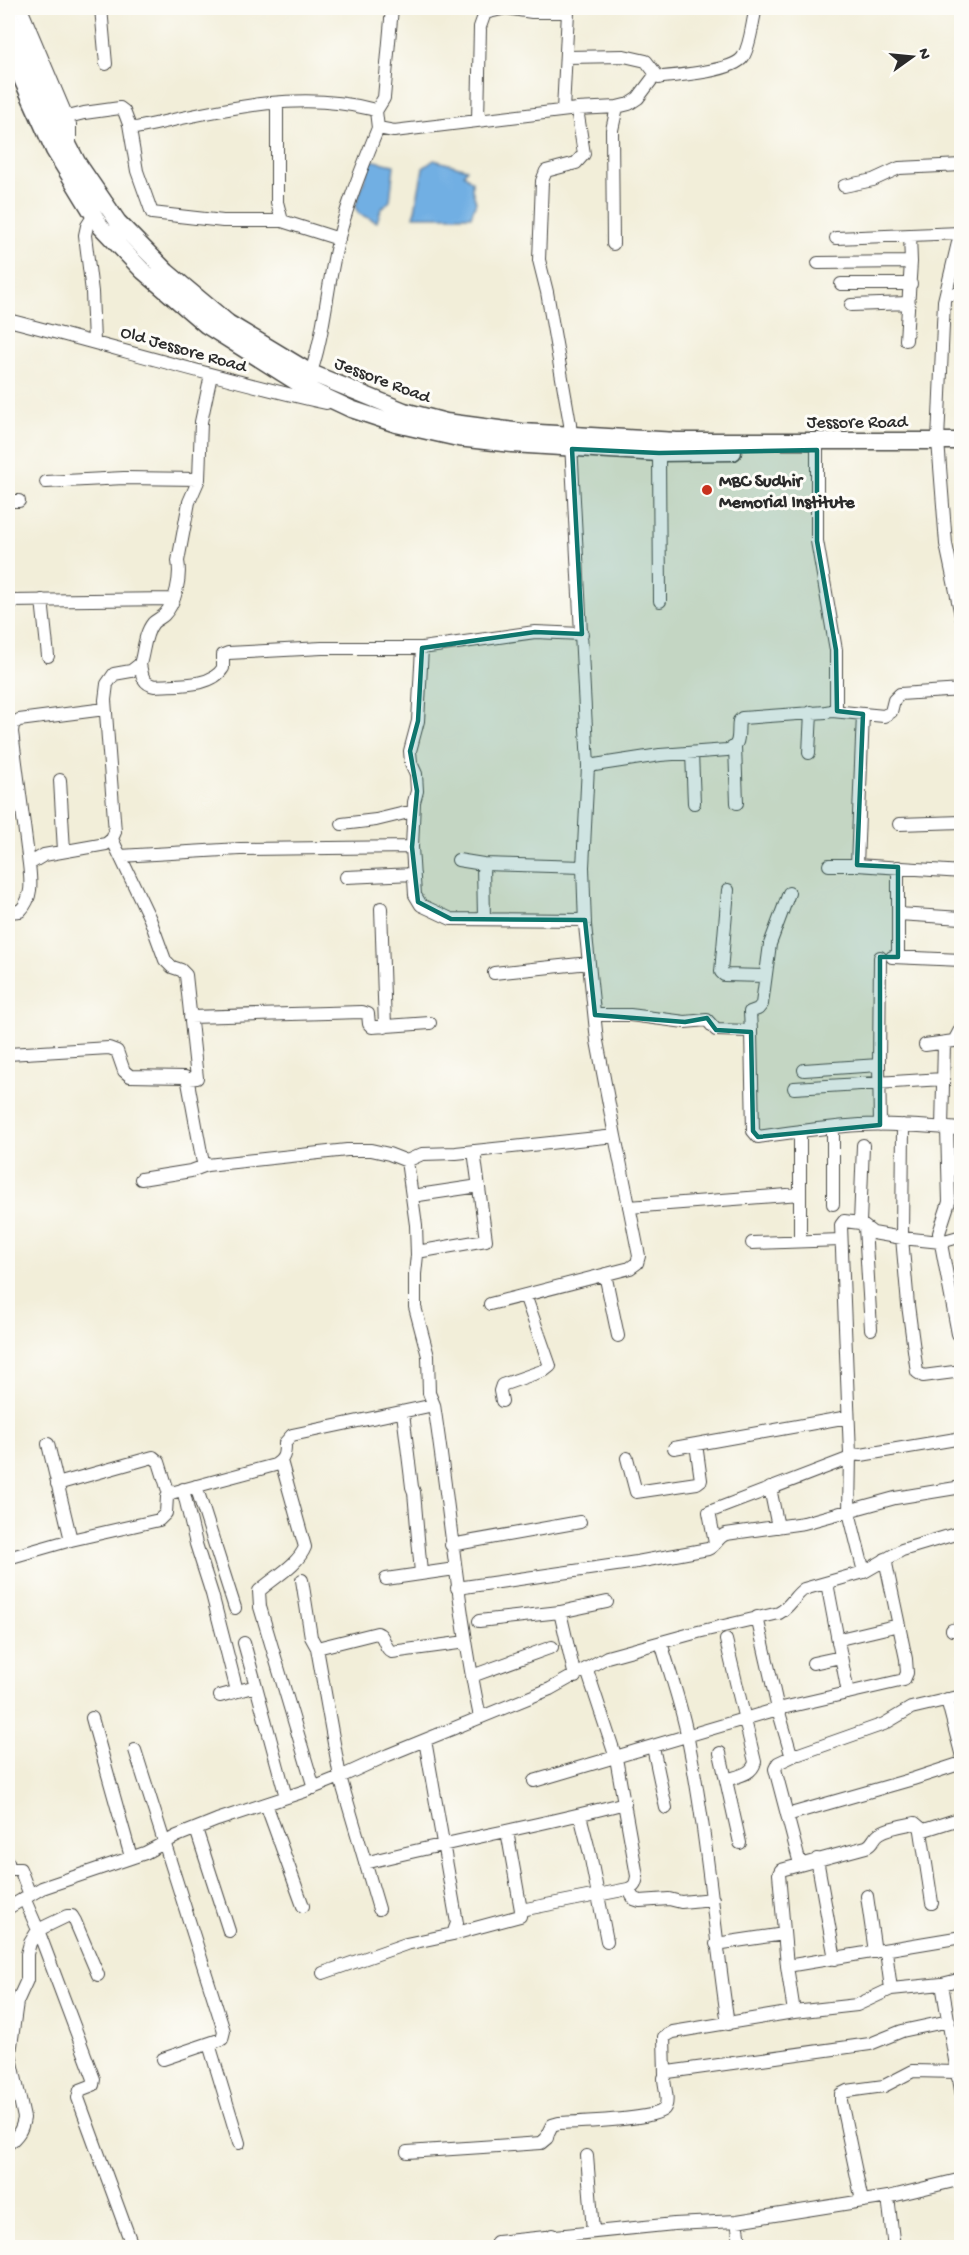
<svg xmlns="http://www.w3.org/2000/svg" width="969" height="2255" font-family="'Gochi Hand',sans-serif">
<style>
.water{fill:#71afe3;stroke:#4e6d87;stroke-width:1.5}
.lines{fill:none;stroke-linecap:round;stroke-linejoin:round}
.minor-casing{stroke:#494845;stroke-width:14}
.highway-casing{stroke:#494845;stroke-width:19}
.minor{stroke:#fff;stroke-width:12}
.highway{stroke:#fff;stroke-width:16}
.marked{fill:#0f766e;fill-opacity:0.2;stroke:#0f766e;stroke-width:4.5;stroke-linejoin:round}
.poi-dot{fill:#c8321e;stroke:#fdfcf7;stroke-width:2}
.labels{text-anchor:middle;stroke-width:6;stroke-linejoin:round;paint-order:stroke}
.street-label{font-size:18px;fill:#2b2b2b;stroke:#fdfcf7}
.poi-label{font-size:18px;font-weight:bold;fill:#2b2b2b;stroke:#fdfcf7;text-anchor:start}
</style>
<rect width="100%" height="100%" fill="#fdfcf7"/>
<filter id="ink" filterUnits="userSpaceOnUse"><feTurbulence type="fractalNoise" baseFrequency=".0167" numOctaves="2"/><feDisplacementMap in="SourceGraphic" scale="12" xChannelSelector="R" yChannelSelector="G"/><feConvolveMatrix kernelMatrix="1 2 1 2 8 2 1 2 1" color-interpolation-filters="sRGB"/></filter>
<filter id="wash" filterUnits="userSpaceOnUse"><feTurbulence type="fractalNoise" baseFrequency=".008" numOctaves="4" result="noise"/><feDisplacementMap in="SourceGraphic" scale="24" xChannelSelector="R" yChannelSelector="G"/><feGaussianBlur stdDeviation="1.35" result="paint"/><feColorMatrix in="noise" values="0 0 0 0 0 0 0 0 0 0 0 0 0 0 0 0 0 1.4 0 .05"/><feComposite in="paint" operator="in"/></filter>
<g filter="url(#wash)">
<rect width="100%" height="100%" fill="#f2eed9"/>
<path class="water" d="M371 160 394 165 390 201 381 209 377 222 359 214 355 207Z
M434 160 467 169 464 174 472 181V189L476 202 471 216H414L423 168Z"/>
</g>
<g filter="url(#ink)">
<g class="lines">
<g class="minor-casing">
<path id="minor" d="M21 8 70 124V146
M101 8 106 64
M566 57 624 56 646 61 659 78
M277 103V202L282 221 339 239
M577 109 584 154 576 163 546 171 542 181 539 260 547 292 570 424 588 766
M563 110 568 12
M376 111 384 98 392 8
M68 117 84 113 120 108 124 111 130 127 136 128C212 112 294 89 371 109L376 111 378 128 394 131 577 109 617 107 629 104 638 98 653 78C672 76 733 72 743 57 751 44 752 22 756 8
M478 120 480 27 485 13 506 8 532 12H568V8
M129 124 137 171 152 213 223 221H282
M844 186 873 180 899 168 962 165
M94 215 87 226 85 235 92 292 94 342
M962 226 944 301 938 441 946 544 962 620
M836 238 960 233
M613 244 612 130 617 107
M818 263 911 262
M841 284H911
M946 294H962
M851 305 909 303
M8 320C114 347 219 379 326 403
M906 340 911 262 910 235
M308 381C324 338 326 294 336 250 345 208 362 168 378 128
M659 453 660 601
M46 482 124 478 199 479
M8 501H19
M42 600 48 656
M9 601 173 599
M422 648 418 721 410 751 411 763 416 774 417 791 414 802 412 847 415 895 421 905 451 919 585 920
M140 664C142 676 143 684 155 686 176 684 211 688 223 668V655L228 653 322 648H422L535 632 582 634
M832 711 884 716 891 712 894 700 900 694 962 690
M735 746 737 803
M692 753 694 803
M809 753 811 712
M60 780 64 851
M342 824 376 820 413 811
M899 824 962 822
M112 839 150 919 165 960 172 967 181 970 186 975 197 1078 187 1079
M120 856 240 849 412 847
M458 860 483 864 583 867
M29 864 12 732 13 724 19 720 105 709
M483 864 484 919
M829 865H857L962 872
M857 865 863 714
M346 877 414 874
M728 890 721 972 724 975 765 976
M381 908 385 1027
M8 912 20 911C33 898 31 882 29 864L44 855 106 844 112 839 115 832 105 700 107 684 114 674 131 671 140 664C144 652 144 634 153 623 156 620 161 618 164 615 176 603 181 577 178 561L189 502 199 479 201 422 211 375
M898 914 962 918
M880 957 879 1065 880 1125
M892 957 962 960
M898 957V867
M494 973 589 963
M595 1015H630L685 1022 707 1020 716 1030 751 1031 750 1012 758 1009 762 1004 770 944 789 893
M190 1017 362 1012 368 1014 369 1024 372 1027 430 1023
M751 1031 753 1131 758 1137C792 1132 826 1127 860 1125 894 1123 928 1127 962 1129
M925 1045 954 1041 962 1026
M8 1054 109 1048 117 1051 124 1071 130 1076 185 1077 188 1082 202 1158 203 1162 207 1165 347 1150H371L389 1154 407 1161 422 1154 456 1153 615 1136 597 1041 585 925 583 867 588 766 660 755 727 750C742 746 737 734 739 721L742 718 826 712 832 711 836 708V650L817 541V450
M804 1070 879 1065
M794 1088 943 1079
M903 1125 902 1238 908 1305 916 1365 917 1372 923 1376 962 1371
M942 1128 944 1043
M947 1128 949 1202 939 1233 958 1334
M800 1131V1241
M948 1168 962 1170
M141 1179 191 1171 207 1165
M412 1196 479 1186
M833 1204V1128
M629 1207 800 1194
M860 1223 863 1145
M865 1227 871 1329
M962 1236 941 1242 902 1238 873 1233 860 1223 844 1221 841 1225 850 1454 861 1455 962 1438
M752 1243 841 1240
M417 1252 486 1240 474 1151
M605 1274 618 1336
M490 1304 630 1268 637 1263 639 1256 615 1136
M502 1401 500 1391 502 1385 545 1370 550 1366 525 1295
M434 1405C450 1509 458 1614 480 1717
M403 1413 412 1487 414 1492 421 1573
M48 1444 71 1540
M674 1448 848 1417
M850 1454 849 1512 864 1572
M627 1458 636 1492 697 1483 701 1480 696 1444
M281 1461 305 1547C298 1565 273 1578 259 1591L260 1607 314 1788
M57 1484 153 1457 159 1462 169 1494
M196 1486 235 1608
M770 1488 778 1527
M183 1489 196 1544 212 1594 237 1691
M715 1543 709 1512 850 1458
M451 1545 580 1522
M8 1558 71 1540 159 1520 166 1513 167 1497 171 1493 275 1465C285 1459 285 1453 285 1443L292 1435 434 1405 429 1393 428 1356 415 1307V1274L417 1255 416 1225 407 1161
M386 1579 455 1569
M302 1580 311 1637 317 1648 377 1633C386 1636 383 1648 392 1652L466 1642
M827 1583 848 1693
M457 1588 637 1562 708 1549C716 1546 717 1537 726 1534L804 1523 895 1498 962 1487
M560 1612 575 1677
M757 1617 778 1709 791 1754H799L884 1724 911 1708 962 1696
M479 1621 560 1612 607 1602
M952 1630 962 1628
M661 1642C670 1674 682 1706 688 1739 707 1833 714 1929 728 2024
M838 1642 844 1638 899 1625
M244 1643 256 1686
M317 1648 340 1777 379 1909
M813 1663 841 1657
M472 1676 552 1647
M220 1696 256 1686 286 1797
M947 1699 962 1757
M92 1718 131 1857
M653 1747 666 1808
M135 1750 224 2031 222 2039 163 2059
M720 1753 740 1843
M797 1754 778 1763 775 1769 800 1864
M726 1780C737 1776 752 1775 755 1762L726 1640
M534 1781 778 1709 904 1680 907 1673 906 1659 885 1559
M266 1804 303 1906
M580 1815 590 1854 607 1941
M787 1815 913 1779 962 1763
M196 1829 229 1931
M817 1859 835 1959
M8 1862 9 1869H20L30 1895
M365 1863C451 1841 539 1826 625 1803
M628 1889 634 1899 640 1901 669 1899 681 1902 713 1899
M867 1896 875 1952
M24 1898 38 1930 94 2079 93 2085 80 2090 78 2098 133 2248
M932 1903 921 1831 962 1818
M8 1908 42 1888 145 1853 177 1836 217 1820 305 1791 340 1777 388 1755 550 1689 607 1657 698 1632 779 1613C790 1607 794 1596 804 1589L864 1572 902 1550 962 1532
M521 1910 628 1889C635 1887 636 1883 637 1876L616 1758 587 1670
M453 1934 520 1916 521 1910 507 1831
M716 1944 784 1934
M886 1951 891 1989
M787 1966 962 1937
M323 1973 406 1944 453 1934 457 1923 425 1740
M794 2012 787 1966 779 1874 781 1870 866 1847C874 1844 873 1837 880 1833 889 1827 905 1825 915 1823L922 1829
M209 2044 239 2143
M665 2074 664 2037 673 2032 794 2012 857 2005 891 1989 942 1984
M958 2078 942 1984 962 1979
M962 2078 959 2079 962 2096
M8 2144C18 2136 22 2130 24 2118L10 2053 17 2002 27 1980V1954L30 1943 38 1930 67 1916H72L75 1921 98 1975
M407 2152 541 2143 547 2138 548 2133 552 2125 559 2123C577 2122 654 2120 664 2109 670 2102 664 2086 664 2078L668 2072 870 2044 902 2031 949 2021
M587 2156 593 2231
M888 2197 894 2248
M862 2201 841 2101V2094L847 2091 884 2086 913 2071 957 2072
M737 2221 741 2248
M497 2242 674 2224 737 2221 888 2197 962 2179
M552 2248V2235"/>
</g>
<g class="highway-casing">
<path id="highway" d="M8 12 57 123 77 162 118 222 167 272 228 323 311 373 404 411 446 422 522 432 677 441H962
M8 48 54 150 101 227 143 271 206 325 306 388 351 409 396 424 458 438 512 444 659 453 733 452"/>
</g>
<use href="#minor" class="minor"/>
<use href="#highway" class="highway"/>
</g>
</g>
<path class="marked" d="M572 449 659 453 817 450V541L836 650 837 711 863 714 857 865 898 867V957H880V1125L758 1137 753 1131 751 1032 716 1030 707 1018 685 1022 595 1015 585 920 451 919 418 902 412 847 417 791 410 751 418 721 422 648 535 632 582 634Z"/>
<circle class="poi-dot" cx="707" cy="490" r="6"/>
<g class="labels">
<g class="street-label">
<text transform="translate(184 348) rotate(16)" y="6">Old Jessore Road</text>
<text transform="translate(383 379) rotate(21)" y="6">Jessore Road</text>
<text x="857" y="427">Jessore Road</text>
</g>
<g class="poi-label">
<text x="719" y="486">MBC Sudhir<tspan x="719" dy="21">Memorial Institute</tspan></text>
</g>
</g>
<rect width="969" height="2255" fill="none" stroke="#fdfcf7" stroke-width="30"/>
<g transform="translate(912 57) rotate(75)" stroke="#fdfcf7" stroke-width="4.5" paint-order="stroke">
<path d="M0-4.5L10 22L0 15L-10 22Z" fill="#2b2b2b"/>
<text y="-9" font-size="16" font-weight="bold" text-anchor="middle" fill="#2b2b2b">N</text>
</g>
</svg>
